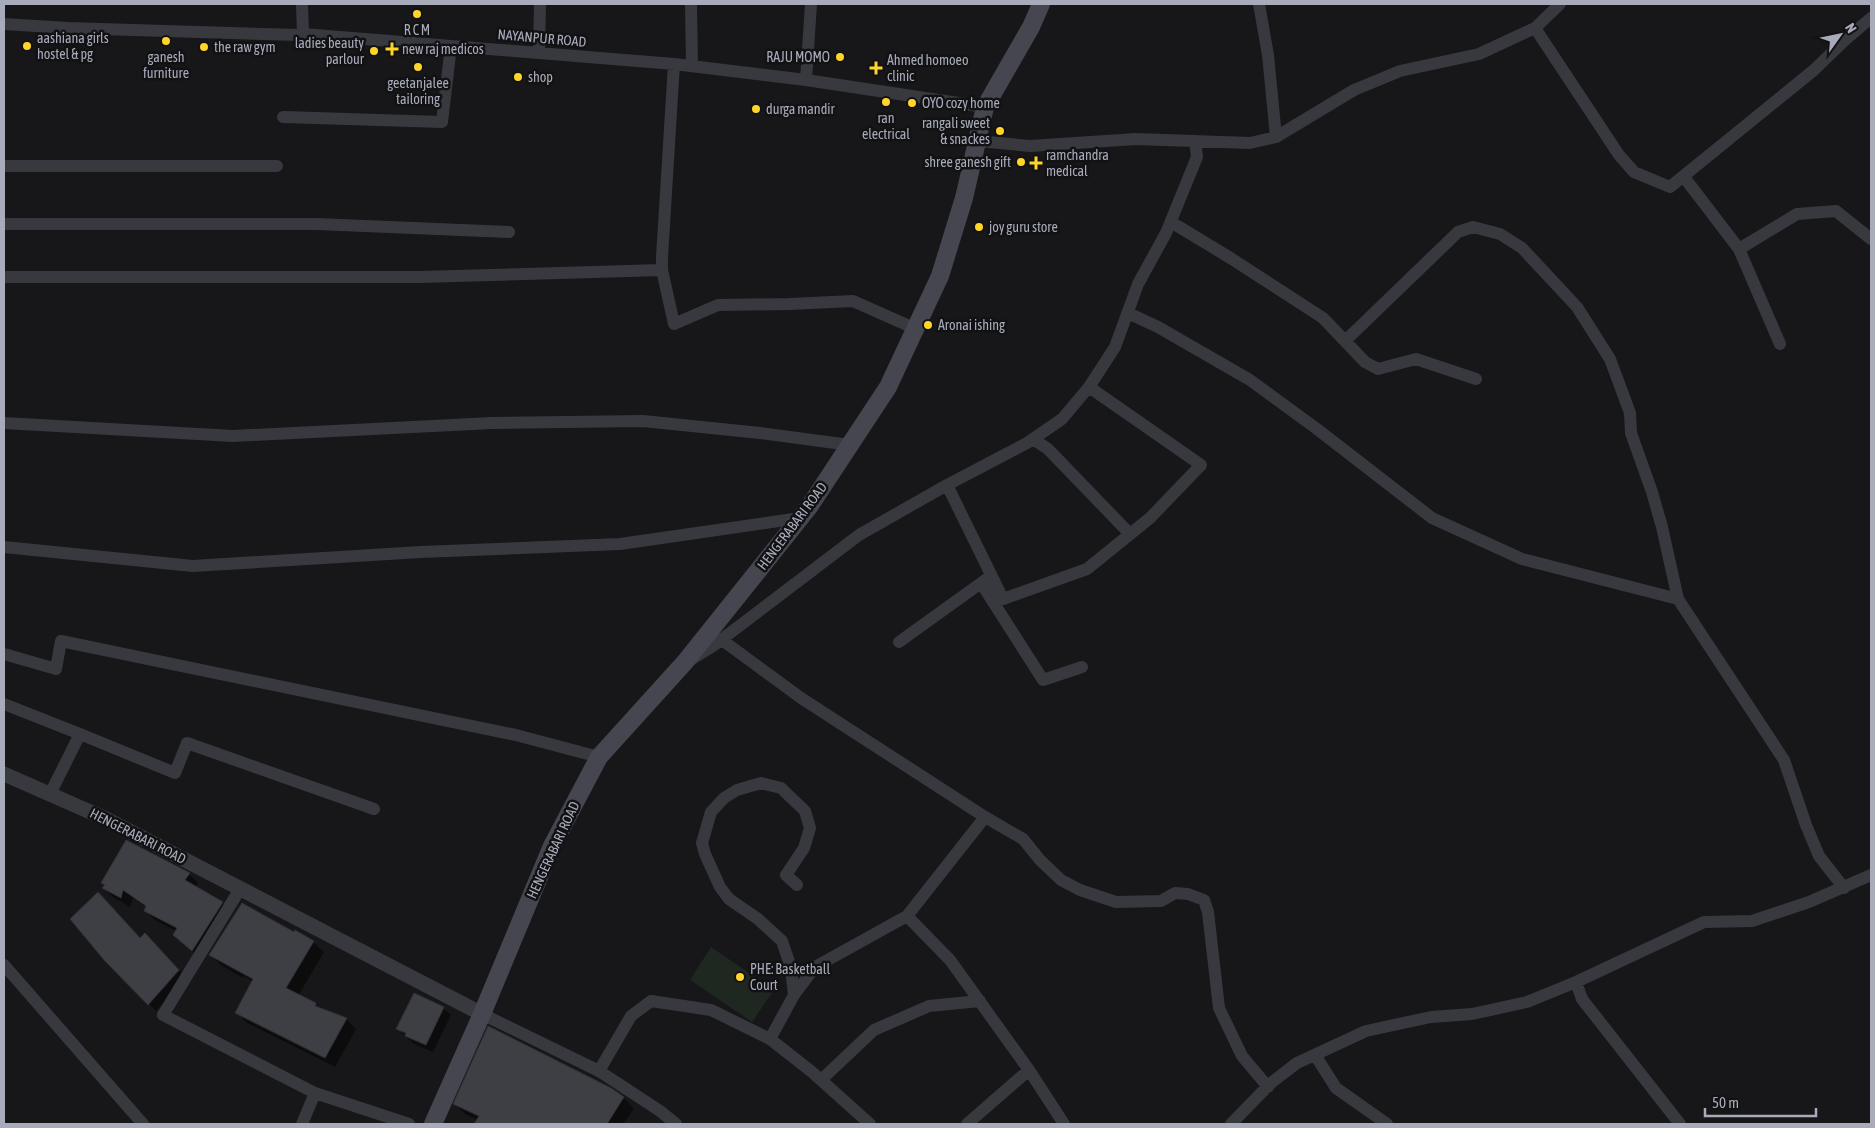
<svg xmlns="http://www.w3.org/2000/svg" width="1875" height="1128" font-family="'Asap Condensed',sans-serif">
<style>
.green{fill:#1e2821}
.shadow{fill:#0007}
.building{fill:#3e3f44;stroke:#313136}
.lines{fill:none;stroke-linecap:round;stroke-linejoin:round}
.minor{stroke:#38383f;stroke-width:12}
.tertiary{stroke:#38383f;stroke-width:15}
.secondary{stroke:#45464f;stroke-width:18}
.poi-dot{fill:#ffd529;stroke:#121214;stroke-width:2}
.labels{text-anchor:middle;stroke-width:5;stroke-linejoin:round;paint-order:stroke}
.poi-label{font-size:14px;fill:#a8abba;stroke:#121214;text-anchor:start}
.street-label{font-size:14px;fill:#a8abba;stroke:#121214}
</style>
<rect width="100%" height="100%" fill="#171719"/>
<path class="green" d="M711 947 774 990 752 1022 690 980Z"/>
<path class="shadow" d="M189 874 198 883 196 887 222 903 231 912 202 960 184 944 176 931 155 920 145 911 147 908 133 898 130 907 113 897 104 888 106 886 102 883Z
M294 934 313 942 324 952 298 996 315 1004 321 1010 346 1019 356 1029 335 1067 247 1023 237 1013 253 982 244 976 243 978 221 965 211 955Z
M141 940 153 942 186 978 156 1011 106 960Z
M443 1008 451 1015 433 1052 414 1044 398 1029Z
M610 1089 624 1098 634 1109 623 1124H476L478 1120 465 1114 455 1104Z"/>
<path class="building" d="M126 840 190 873 185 880 223 902 192 951 173 935 177 928 144 911 146 906 123 890 121 898 102 888 105 885 101 883Z
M98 892 140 938 145 933 179 970 148 1005 105 961 70 919Z
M242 903 294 932 295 930 314 941 286 988 316 1003 315 1006 347 1018 325 1058 235 1013 253 979 209 955Z
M414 993 444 1007 426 1045 405 1036 406 1033 396 1029Z
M488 1026 611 1088 624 1097 607 1124H474L479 1116 453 1104Z"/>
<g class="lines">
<path class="minor" d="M302 4 303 34
M691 4 692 66
M1259 4 1268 55 1276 137
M4 24 68 28 299 35 303 34 674 64 806 80 985 107
M1535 28 1619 155 1634 172 1670 187 1814 70 1845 40 1871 18
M539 53 540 4
M674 64 662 257V270L674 324 718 305 790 304 853 301 916 329
M806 80 811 4
M283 117 442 122 451 46
M978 141 1030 146 1136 139 1250 143 1276 137 1354 90 1400 71 1479 54 1535 28 1560 4
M4 166H277
M1684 177 1739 249 1780 344
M1171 222 1232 259 1323 318 1365 362 1378 369 1416 359 1476 379
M4 224H317L509 232
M1739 249 1797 214 1836 211 1871 239
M4 277H419L662 270
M1128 313 1158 327 1250 380 1317 429 1432 518 1522 559 1678 599 1784 760 1806 825 1819 856 1844 888
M1345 341 1458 232 1473 227 1500 234 1522 248 1577 307 1610 359 1630 413 1631 433 1652 492 1662 527 1678 599
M4 423 233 436 492 423 643 421 760 433 850 445
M1033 439 1048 449 1130 534
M947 485 1003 599 1087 569 1150 518 1201 465 1089 387
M4 547 193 566 421 552 620 544 800 518
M981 583 1043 680 1082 667
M722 640 801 698 985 817 1023 839 1040 860 1061 880 1080 890 1116 902 1161 901 1175 893 1188 894 1204 900 1208 912 1219 1008 1242 1056 1268 1087
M899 642 988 578
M4 654 56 669 61 641 516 735 599 757
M692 659 713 646 859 535 947 485 1027 443 1062 419 1089 387 1115 347 1138 284 1166 233 1197 157 1195 141
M4 704 80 734 50 794
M80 734 175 773 187 743 374 809
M240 889 163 1015 315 1093 409 1124
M907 916 985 817
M4 965 143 1124
M794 995 791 968 782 941 758 919 729 899 720 887 705 854 702 843 711 812 724 798 737 790 761 783 781 788 805 811 810 828 804 848 786 875 797 885
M482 1014 599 1071 660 1111 676 1124
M770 1039 794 995 815 967 907 916 950 960 1029 1070 1064 1124
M1315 1055 1336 1088 1387 1124
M599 1071 631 1016 651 1001 711 1010 770 1039 812 1072 870 1124
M821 1080 874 1030 929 1006 980 1001
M302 1124 315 1093
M967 1124 1029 1070
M1231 1124 1271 1083 1297 1063 1366 1031 1431 1017 1472 1014 1527 1002 1576 982
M1680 1124 1582 999 1576 982 1704 922 1752 921 1809 902 1871 875"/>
<path class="tertiary" d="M4 774 104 818 482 1014"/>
<path class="secondary" d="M433 1124 482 1014 552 846 599 757 685 662 809 507 888 387 940 276 964 198 985 107 1031 27 1041 4"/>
</g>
<g class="poi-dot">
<circle cx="417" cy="14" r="5"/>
<circle cx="166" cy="41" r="5"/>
<circle cx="27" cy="46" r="5"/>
<circle cx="204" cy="47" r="5"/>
<path d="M389.5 41.5h5v5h5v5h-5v5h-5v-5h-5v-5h5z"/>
<circle cx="374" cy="51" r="5"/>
<circle cx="840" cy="57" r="5"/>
<circle cx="418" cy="67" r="5"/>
<path d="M873.5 60.5h5v5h5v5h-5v5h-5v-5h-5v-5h5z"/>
<circle cx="518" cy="77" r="5"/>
<circle cx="886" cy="102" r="5"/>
<circle cx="912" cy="103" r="5"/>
<circle cx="756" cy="109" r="5"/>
<circle cx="1000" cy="131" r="5"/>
<circle cx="1021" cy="162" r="5"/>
<path d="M1033.5 155.5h5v5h5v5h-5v5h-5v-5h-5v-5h5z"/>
<circle cx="979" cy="227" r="5"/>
<circle cx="928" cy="325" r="5"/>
<circle cx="740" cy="977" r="5"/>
</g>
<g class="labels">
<g class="poi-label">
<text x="417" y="35" text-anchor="middle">R C M</text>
<text x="37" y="43">aashiana girls<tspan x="37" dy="16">hostel &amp; pg</tspan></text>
<text x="364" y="48" text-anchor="end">ladies beauty<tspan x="364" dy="16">parlour</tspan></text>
<text x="214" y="52">the raw gym</text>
<text x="402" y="54">new raj medicos</text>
<text x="166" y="62" text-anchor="middle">ganesh<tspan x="166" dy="16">furniture</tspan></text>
<text x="830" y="62" text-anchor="end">RAJU MOMO</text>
<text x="887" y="65">Ahmed homoeo<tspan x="887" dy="16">clinic</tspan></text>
<text x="528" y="82">shop</text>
<text x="418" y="88" text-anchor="middle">geetanjalee<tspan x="418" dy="16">tailoring</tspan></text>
<text x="922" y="108">OYO cozy home</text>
<text x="766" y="114">durga mandir</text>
<text x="886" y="123" text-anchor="middle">ran<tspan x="886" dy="16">electrical</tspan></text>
<text x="990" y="128" text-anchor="end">rangali sweet<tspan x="990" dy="16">&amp; snackes</tspan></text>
<text x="1046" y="160">ramchandra<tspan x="1046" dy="16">medical</tspan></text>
<text x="1011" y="167" text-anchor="end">shree ganesh gift</text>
<text x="989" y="232">joy guru store</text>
<text x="938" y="330">Aronai ishing</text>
<text x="750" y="974">PHE: Basketball<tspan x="750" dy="16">Court</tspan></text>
</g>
<g class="street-label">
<text transform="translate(542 38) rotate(5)" y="5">NAYANPUR ROAD</text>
<text transform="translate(792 526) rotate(-53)" y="5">HENGERABARI ROAD</text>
<text transform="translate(138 836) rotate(27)" y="5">HENGERABARI ROAD</text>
<text transform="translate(553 850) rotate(-65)" y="5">HENGERABARI ROAD</text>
</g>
</g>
<rect width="1875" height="1128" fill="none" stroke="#a8abba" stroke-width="10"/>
<g transform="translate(1840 35) rotate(57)" stroke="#121214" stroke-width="4" paint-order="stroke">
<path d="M0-4L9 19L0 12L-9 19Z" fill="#a8abba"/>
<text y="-8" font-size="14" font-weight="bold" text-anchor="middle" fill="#a8abba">N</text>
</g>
<path d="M1705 1108v8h111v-8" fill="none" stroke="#a8abba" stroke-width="2.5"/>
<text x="1712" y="1108" font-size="15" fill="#a8abba" stroke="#121214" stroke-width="4" paint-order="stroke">50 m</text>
</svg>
